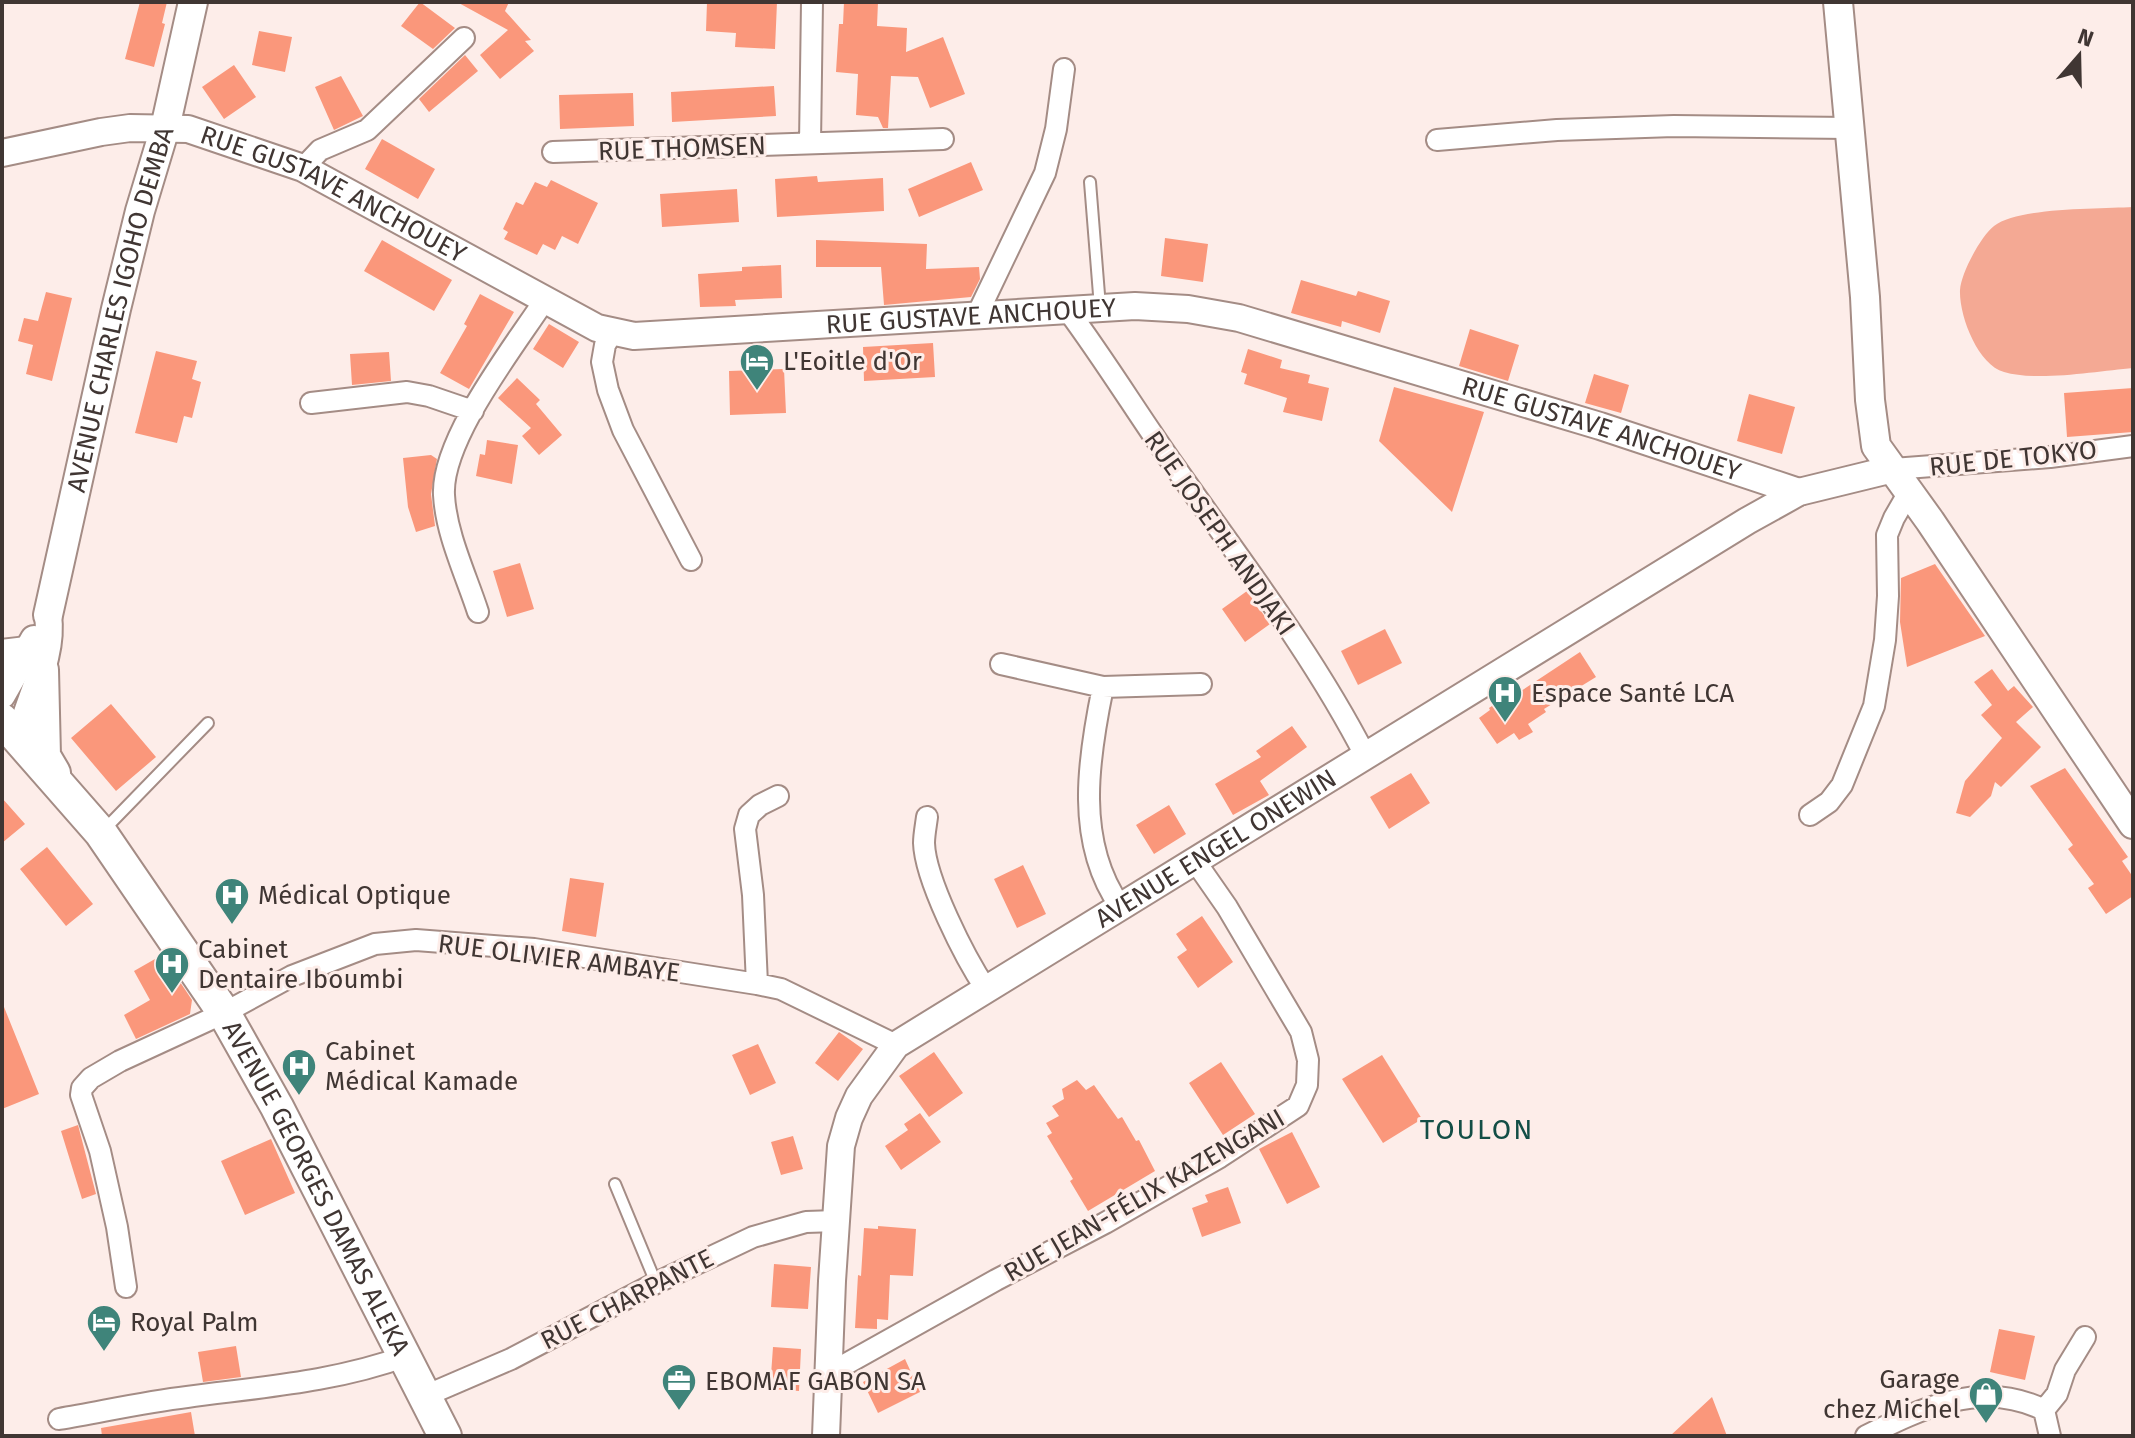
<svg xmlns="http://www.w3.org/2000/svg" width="2135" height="1438" font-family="'Fira Sans',sans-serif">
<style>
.green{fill:#f4a994}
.building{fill:#fa977b}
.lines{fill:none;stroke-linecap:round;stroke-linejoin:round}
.service-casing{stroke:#a48c85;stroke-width:14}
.minor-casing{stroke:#a48c85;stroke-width:24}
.tertiary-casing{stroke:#a48c85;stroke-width:30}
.secondary-casing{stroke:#a48c85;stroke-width:32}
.primary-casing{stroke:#a48c85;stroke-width:36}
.service{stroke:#fff;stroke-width:10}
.minor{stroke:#fff;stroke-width:20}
.tertiary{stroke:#fff;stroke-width:26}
.secondary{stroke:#fff;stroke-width:28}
.primary{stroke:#fff;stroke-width:32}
.labels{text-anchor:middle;stroke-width:6;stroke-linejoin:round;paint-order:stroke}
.street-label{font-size:26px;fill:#403633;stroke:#fdede9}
.poi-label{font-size:26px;fill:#403633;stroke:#fdede9;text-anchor:start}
.neighbourhood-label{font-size:28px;letter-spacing:2px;fill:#134e46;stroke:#fdede9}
</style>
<rect width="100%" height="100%" fill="#fdede9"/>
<path class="green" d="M2133 207V368C2098 371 2037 382 2004 372 1978 365 1959 316 1960 290 1961 273 1981 236 1994 226 2019 207 2100 209 2133 207Z"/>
<path class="building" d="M140 2H167L162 23 165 24 154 67 125 59Z
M420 2 455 28 433 49 401 26Z
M457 2H509L505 11 531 40 525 41 534 51 500 79 480 55 508 30Z
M707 2H777L775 49 735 47 736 33 706 31Z
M844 2H878L877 26 907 28 906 52 943 37 965 94 930 108 918 77 891 76 888 128H883L878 117 856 115 858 74 836 72 839 24H843Z
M259 31 292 37 285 72 252 65Z
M465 55 478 71 429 112 419 99Z
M234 65 256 97 224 119 202 87Z
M341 76 363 116 334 130 315 87Z
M774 86 776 116 672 122 671 92Z
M633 93 634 126 560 129 559 95Z
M382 139 435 169 418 199 365 169Z
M971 162 983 190 919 217 908 189Z
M817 176 818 182 883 178 884 211 777 217 775 179Z
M551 180 598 203 578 244 562 236 555 250 543 244 537 255 504 239 508 232 503 229 516 202 523 205 535 182 547 187Z
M737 189 739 222 662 227 660 194Z
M1165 238 1208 244 1203 282 1161 276Z
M382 240 452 280 434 311 364 271Z
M816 240 927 244 926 269 979 267 980 279 971 297 884 305 881 267H816Z
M781 265 782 298 735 300 736 306 700 307 698 274 742 271V267Z
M1301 280 1356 296 1358 291 1390 301 1380 333 1342 321 1341 327 1291 313Z
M46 292 72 298 52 381 26 374 33 345 18 341 24 318 38 321Z
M480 294 514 312 469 389 440 373 467 326 464 324Z
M549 324 579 342 563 368 533 349Z
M1470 329 1519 345 1508 381 1459 366Z
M933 343 935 377 864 381 863 347Z
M1248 349 1282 360 1280 368 1310 375 1308 383 1329 388 1322 421 1283 412 1287 398 1244 384 1247 374 1241 372Z
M156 351 197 361 192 379 201 382 192 418 184 416 177 443 135 433Z
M389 352 391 381 352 385 350 354Z
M784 369 786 413 730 415 729 371Z
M1594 374 1629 385 1621 413 1585 403Z
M517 378 540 400 536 404 562 435 539 455 522 436 531 428 498 398Z
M1394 387 1484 412 1452 512 1379 441Z
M2133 388V432L2067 437 2064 393Z
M1749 394 1795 407 1782 454 1737 441Z
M487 440 518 445 512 484 476 476 480 454 485 455Z
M431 455 437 459 431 494 435 526 416 532 408 507 403 458Z
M520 563 534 609 507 617 493 571Z
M1935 564 1985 636 1907 667 1900 622 1901 578Z
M1247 591 1270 624 1245 642 1222 609Z
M1385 629 1402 663 1358 685 1341 651Z
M1580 652 1596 677 1544 709 1546 712 1528 724 1533 732 1519 740 1514 733 1497 744 1479 718 1490 710 1489 708 1516 690 1518 693Z
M1992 669 2008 691 2014 686 2033 707 2016 722 2041 747 2001 787 1995 782 1991 796 1970 817 1956 813 1965 781 2002 738 1981 715 1992 705 1974 682Z
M111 704 156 757 116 791 71 738Z
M1292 726 1307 747 1260 781 1269 795 1233 815 1215 784 1261 757 1256 751Z
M2065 768 2128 857 2122 861 2133 877V896L2106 914 2088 888 2094 884 2068 849 2073 845 2030 786Z
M1411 773 1430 803 1389 829 1370 797Z
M2 798 25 824 2 843Z
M1169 805 1186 834 1154 854 1136 825Z
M47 847 93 904 66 926 20 869Z
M1023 865 1046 914 1017 928 994 879Z
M570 878 604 883 596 937 562 931Z
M1202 916 1233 962 1198 988 1177 957 1187 950 1176 934Z
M162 955 192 1000 190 1014 136 1039 124 1015 150 1000 134 971Z
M2 1002 39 1094 2 1109Z
M839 1032 863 1049 838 1081 815 1063Z
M758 1044 776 1083 750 1095 732 1055Z
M934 1052 963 1093 929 1117 899 1076Z
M1382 1055 1422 1119 1383 1143 1342 1079Z
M1221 1062 1255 1114 1223 1135 1189 1083Z
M1077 1080 1086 1090 1094 1085 1118 1119 1122 1117 1136 1141 1139 1140 1155 1171 1088 1211 1070 1181 1073 1179 1047 1136 1052 1133 1046 1123 1059 1116 1052 1106 1064 1099 1062 1089Z
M920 1113 941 1142 901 1170 885 1146 908 1130 904 1124Z
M78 1125 96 1194 82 1199 61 1131Z
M1292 1132 1320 1187 1287 1204 1259 1149Z
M793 1136 803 1169 781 1175 771 1142Z
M271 1139 295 1193 245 1215 221 1161Z
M1228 1187 1241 1223 1202 1237 1192 1208 1208 1202 1205 1195Z
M878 1226 916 1229 913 1276 890 1275 888 1320 877 1319V1329L855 1328 858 1275 861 1276 864 1228 878 1229Z
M774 1264 811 1267 808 1309 771 1307Z
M1999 1329 2035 1336 2025 1380 1990 1372Z
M236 1346 241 1377 203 1382 198 1352Z
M773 1347 801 1349 799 1391 770 1389Z
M905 1359 920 1392 878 1413 863 1382Z
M1712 1397 1727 1436H1670Z
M191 1412 195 1436H102L101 1428Z"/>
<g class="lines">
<g class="service-casing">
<path id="service" d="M1090 182 1100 307
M103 831 208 723
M615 1184 656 1283"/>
</g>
<g class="minor-casing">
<path id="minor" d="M1437 140 1557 130 1674 126 1850 128
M810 143 812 2
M553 152 943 139
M303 168 320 150 367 130 464 38
M1069 312C1106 362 1139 416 1175 467 1241 561 1313 654 1366 757
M976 317 1045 173 1056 129 1064 69
M612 333 605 345 602 362 608 390 623 430 691 560
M311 403 407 392 429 396 473 411
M1893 469 2050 457 2133 446
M478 612C466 575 446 534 444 495 441 440 513 348 544 301
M1001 664 1103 687
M1810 815 1829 802 1842 785 1874 706 1885 640 1888 596 1887 535 1894 518 1909 492
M927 817C926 825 924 835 924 843 925 879 965 958 986 989
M1120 906C1075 842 1088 759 1103 687L1201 684
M757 984 753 895 745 829 749 815 760 805 778 796
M126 1287 117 1227 100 1151 81 1095 82 1088 91 1078 120 1061 224 1013 292 976 375 944 416 940 534 949 757 984 781 989 896 1045
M830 1373 996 1280 1105 1223 1220 1157 1298 1106 1307 1085 1308 1060 1301 1032 1227 907 1195 861
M425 1396 511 1359 656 1283 753 1237 806 1222 836 1221
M2044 1410 2057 1394 2065 1370 2085 1337
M59 1419C101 1412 144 1402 187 1397 261 1387 335 1382 406 1356
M1866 1436C1922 1408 1982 1379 2044 1410L2050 1436"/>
</g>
<g class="tertiary-casing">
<g id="tertiary">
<path id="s1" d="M2 153 101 132 130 128 188 129 303 168 597 328 634 336 1135 306 1188 309 1239 318 1600 426 1799 492"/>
<path d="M2 695 34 639"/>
<path d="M19 740C28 699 54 658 48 615"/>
<path id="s2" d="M826 1436 832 1281 841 1146 849 1118 859 1096 896 1045 1747 521 1799 492 1893 469"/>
</g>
</g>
<g class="secondary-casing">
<g id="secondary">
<path d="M1838 2 1865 297 1870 400 1876 446 1930 521 2133 824"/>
<path id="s3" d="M48 615 116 309 140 211 165 128 193 2"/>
</g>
</g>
<g class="primary-casing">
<g id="primary">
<path d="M2 656 27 653"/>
<path d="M42 670 44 756 54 773"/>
<path id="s4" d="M2 720 101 833 224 1013 277 1107 445 1436"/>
</g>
</g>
<use href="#service" class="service"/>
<use href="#minor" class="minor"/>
<use href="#tertiary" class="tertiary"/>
<use href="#secondary" class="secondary"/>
<use href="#primary" class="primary"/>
</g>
<defs>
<g id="hotel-pin" transform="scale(1.8)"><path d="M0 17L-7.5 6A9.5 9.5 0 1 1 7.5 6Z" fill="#3f847a" stroke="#fdede9"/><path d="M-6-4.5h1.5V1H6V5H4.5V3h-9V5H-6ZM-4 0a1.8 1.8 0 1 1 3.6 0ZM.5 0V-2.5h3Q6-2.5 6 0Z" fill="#fff"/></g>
<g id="hospital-pin" transform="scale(1.8)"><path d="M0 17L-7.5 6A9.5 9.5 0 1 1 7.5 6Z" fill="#3f847a" stroke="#fdede9"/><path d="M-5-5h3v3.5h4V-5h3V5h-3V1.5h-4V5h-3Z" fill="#fff"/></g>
<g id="office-pin" transform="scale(1.8)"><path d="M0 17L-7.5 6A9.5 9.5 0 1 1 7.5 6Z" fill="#3f847a" stroke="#fdede9"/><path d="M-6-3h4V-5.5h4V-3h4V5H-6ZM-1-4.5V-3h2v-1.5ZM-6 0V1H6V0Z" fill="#fff"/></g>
<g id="shop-pin" transform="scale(1.8)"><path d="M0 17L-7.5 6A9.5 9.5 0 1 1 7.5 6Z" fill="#3f847a" stroke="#fdede9"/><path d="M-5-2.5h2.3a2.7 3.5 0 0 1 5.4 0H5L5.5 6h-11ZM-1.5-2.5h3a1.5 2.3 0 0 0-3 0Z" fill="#fff"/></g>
</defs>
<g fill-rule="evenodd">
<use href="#hotel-pin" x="757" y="361"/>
<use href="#hospital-pin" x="1505" y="693"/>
<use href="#hospital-pin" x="232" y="895"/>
<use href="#hospital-pin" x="172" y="964"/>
<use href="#hospital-pin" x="299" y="1066"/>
<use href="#hotel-pin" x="104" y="1322"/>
<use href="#office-pin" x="679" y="1381"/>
<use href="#shop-pin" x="1986" y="1394"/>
</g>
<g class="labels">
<g class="street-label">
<text transform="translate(682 148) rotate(-2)" y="9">RUE THOMSEN</text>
<text dy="9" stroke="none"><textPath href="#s1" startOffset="348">RUE GUSTAVE ANCHOUEY</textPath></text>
<text dy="9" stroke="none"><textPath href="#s3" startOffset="314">AVENUE CHARLES IGOHO DEMBA</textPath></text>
<text dy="9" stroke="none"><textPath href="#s1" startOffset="1020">RUE GUSTAVE ANCHOUEY</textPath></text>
<text dy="9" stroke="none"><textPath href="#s1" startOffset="1668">RUE GUSTAVE ANCHOUEY</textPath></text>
<text transform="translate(2013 458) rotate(-6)" y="9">RUE DE TOKYO</text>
<text transform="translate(1220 533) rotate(55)" y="9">RUE JOSEPH ANDJAKI</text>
<text dy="9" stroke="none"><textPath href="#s2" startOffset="782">AVENUE ENGEL ONEWIN</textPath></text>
<text transform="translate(559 958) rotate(7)" y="9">RUE OLIVIER AMBAYE</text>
<text dy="9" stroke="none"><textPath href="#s4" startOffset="566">AVENUE GEORGES DAMAS ALEKA</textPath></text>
<text transform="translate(1144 1195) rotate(-30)" y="9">RUE JEAN-FÉLIX KAZENGANI</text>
<text transform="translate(627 1299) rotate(-27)" y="9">RUE CHARPANTE</text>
</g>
<g class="poi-label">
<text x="783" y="370">L'Eoitle d'Or</text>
<text x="1531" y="702">Espace Santé LCA</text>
<text x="258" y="904">Médical Optique</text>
<text x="198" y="958">Cabinet<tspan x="198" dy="30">Dentaire Iboumbi</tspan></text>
<text x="325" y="1060">Cabinet<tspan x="325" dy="30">Médical Kamade</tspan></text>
<text x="130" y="1331">Royal Palm</text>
<text x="1960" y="1388" text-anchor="end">Garage<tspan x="1960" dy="30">chez Michel</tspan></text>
<text x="705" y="1390">EBOMAF GABON SA</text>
</g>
<g class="neighbourhood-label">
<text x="1477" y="1139">TOULON</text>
</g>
</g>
<rect width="2135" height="1438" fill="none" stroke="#403633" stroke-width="8"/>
<g transform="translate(2079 56) rotate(20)" stroke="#fdede9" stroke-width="6" paint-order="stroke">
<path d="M0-6L14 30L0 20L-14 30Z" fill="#403633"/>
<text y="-12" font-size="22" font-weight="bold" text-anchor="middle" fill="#403633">N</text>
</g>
</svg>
